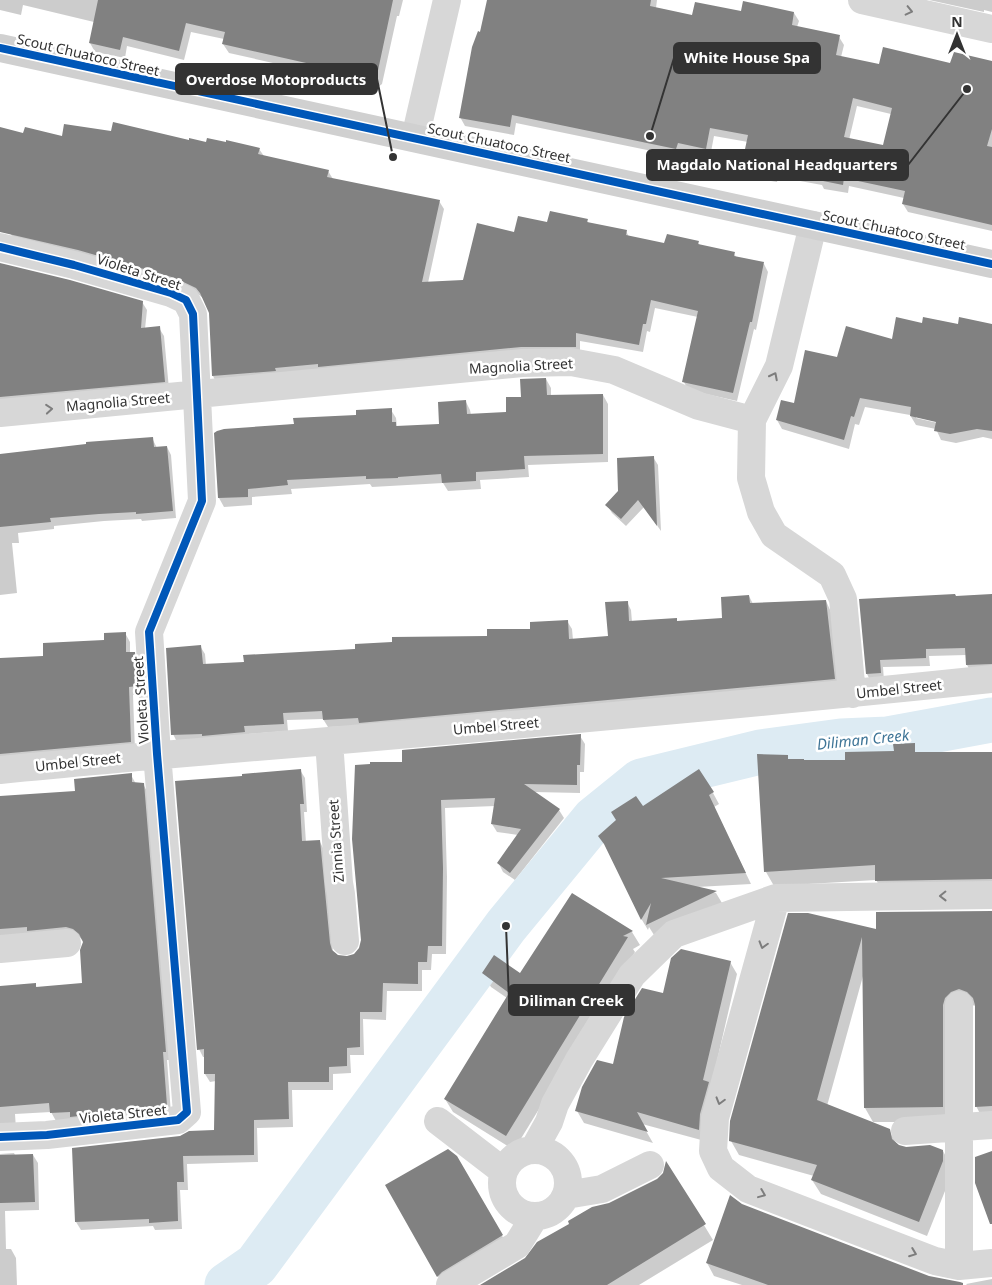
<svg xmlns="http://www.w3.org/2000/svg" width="992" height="1285" font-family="'Noto Sans',sans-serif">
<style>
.shadow{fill:#0003;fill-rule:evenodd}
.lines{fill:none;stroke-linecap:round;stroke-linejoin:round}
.river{stroke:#ddebf3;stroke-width:45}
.building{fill:#818181;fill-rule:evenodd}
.street{stroke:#d7d7d7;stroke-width:28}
.secondary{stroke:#d0d0d0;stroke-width:28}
.cycleway-casing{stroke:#fff;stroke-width:11}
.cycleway{stroke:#0057b8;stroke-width:8}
.oneway{stroke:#7d7d7d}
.labels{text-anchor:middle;stroke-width:5;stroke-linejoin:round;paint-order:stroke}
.street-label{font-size:14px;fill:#333;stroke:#fff}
.water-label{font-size:15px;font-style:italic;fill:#3f7597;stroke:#fff}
.leader{fill:none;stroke:#333;stroke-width:2}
.callout-dot{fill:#333;stroke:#fff;stroke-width:2}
.callout{fill:#333;stroke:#333;stroke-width:2}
.callout-label{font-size:15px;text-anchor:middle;font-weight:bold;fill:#fff}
</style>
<rect width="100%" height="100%" fill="#fff"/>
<path class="shadow" d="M0 0H403L399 16H397L382 84 373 91 329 82 326 75 229 53 223 44 224 39 191 32 184 60 127 46 125 58 95 52 90 43 94 22 23 5 21 15 0 10Z
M488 0H657L656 8 693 17 742 13H794L799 21 797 27 839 37 844 45 841 57 880 66 951 65 992 62V231L908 212 903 204 904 198 849 186 848 193 824 189 822 185 778 177 777 182 748 177 743 168 748 142 714 136 710 157 682 151 681 157 516 123 514 135 465 126 460 117ZM857 106 891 114 884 147 849 140Z
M929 0H992V12L984 10V12Z
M0 129 24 135 63 138 190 142 259 149 264 156 328 171 333 179 439 201 444 209 428 283 464 281 515 234 548 224 587 220 589 224 626 231 629 237 665 245 698 242 700 246 734 254 737 258 764 264 768 272 756 330 754 329 737 401 688 390 684 382 698 317 655 308 650 332 647 331 643 352 580 341V355L217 384 213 376 210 313 204 299 198 294 181 286 15 241 10 233 0 227Z
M0 277 142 302 147 310 145 329 159 328 164 336 169 389 0 406Z
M922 324 992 325V439L983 437 956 443 941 440 936 429 916 425 910 415 865 407 859 425 855 424 849 449 782 429 777 420 795 404 838 358 893 340ZM916 416 943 422 942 424 916 418Z
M546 379 551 388V396L603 395 608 404V462L528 465 529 477 480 480 481 489 448 491 443 483 372 487 370 484 291 489 292 494 252 497V505L224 507 219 498 216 434 357 416 391 410 396 418 397 427 440 425 466 402 470 410 471 415 507 413 522 398Z
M152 438 157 448 167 447 171 455 176 518 142 521 141 519 104 521 54 526V529L18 533 19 543H12L17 593 0 595V455Z
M653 457 658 465 661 531 644 507 626 526 612 513 607 505Z
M992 595V671L971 672 967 665 966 655 929 656 930 666 883 667 884 681 871 682 867 674 860 600Z
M749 596 753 604 826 601 831 612 838 687 361 726 328 727 323 719 287 720 288 731 248 734V740L177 742 173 734 200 646 205 654 206 665 245 663 488 637 532 630 567 621 572 629 573 640 609 637 627 602 631 610 632 622H677L723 619Z
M125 633 130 642V653H134L139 661 141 694 133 695 135 750 0 764V659L45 657 106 641Z
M580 736 585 744 584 772H580V793L533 792 559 810 564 818 515 880 503 872 499 864 518 835 497 832 492 824 495 806 445 808 447 877 446 954H432L431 970H422V991H387L386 1020 363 1019 364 1055H350L351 1073 333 1074V1090H292L293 1127 257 1128 258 1162 187 1164 188 1190H180L182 1229 155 1230 153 1226 81 1230 76 1222 180 1137 215 1131 216 1081 210 1082 205 1074V1057H203L199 1049 244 777 300 770 305 778 307 812H304L306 843 320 842 324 850 333 952 337 956 347 958 354 955 360 949 403 763Z
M915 744 920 753H992V894L885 895 876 880 774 886 766 872 788 756 790 760 846 761 895 752Z
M131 775 136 784H143L148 793 170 1060H167L171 1114 56 1121 51 1112 15 1114 16 1129 0 1131V987L35 984 37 988 84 984V941L79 937 71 936 0 937V797L76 793Z
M713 793 719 804 714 807 751 884 697 887 716 893 722 903 654 935 649 927 648 930 642 920 610 852 599 836 642 807Z
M572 894 632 932 640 945 633 949 635 952 514 1150 453 1112 445 1099 507 998 491 987 483 973 521 975Z
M992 912V1121H984L976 1106V1006L967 1004 951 1122H873L865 1108 863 976 827 1106 889 1130 898 1146 943 1151 951 1166V1176L927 1236 821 1194 812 1180 814 1176 739 1155 731 1141 789 915 877 931Z
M730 962 737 974 711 1087 705 1141 642 1124 653 1143 584 1123 577 1111 614 1066 664 995Z
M14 1153 15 1155H33L38 1163 39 1210 5 1211 6 1249H11L16 1258 17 1285H0V1154Z
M456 1156 509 1248 443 1285 386 1185Z
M667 1164 713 1240 639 1285H483L526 1259 609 1204 658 1180 664 1174Z
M707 1263 929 1277 957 1285H742L714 1276Z
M992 1279V1285H967L966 1284Z"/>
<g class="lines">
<path class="river" d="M227 1285 256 1265 506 926 594 819 641 781 760 752 841 741 888 739 992 720"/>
</g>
<path class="building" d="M98 0H393L377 75 368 82 323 73 324 67 222 44 225 32 186 23 179 51 123 37 120 50 89 43Z
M487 0H651L650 6 692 15 695 2 741 11 743 1 794 12 792 25 840 35 836 55 879 64 883 47 950 63 954 52 992 61V129L987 146 992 147V225L902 204 905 191 844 178 843 185 818 180V177L773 169 772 174 741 168 748 135 710 128 706 149 678 143 676 149 512 115 510 127 459 118 472 47 478 31 480 32ZM853 98 892 108 883 145 844 137Z
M113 122 189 140V138L206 142 207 138 226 142V140L260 148 258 154 329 170 327 177 440 200 422 282 463 280 477 223 514 232 518 216 547 222 550 211 588 219 587 222 627 230 626 235 664 243 667 234 699 241 698 244 735 252 734 256 764 262 752 322H750L733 393 682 382 698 311 651 300 646 324H643L639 345 576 333V347H521L318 367V364L275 368 276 371 212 376 209 313 200 293 196 288 175 278 78 250 0 232V127L23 133 25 127 62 136 64 124 111 131Z
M0 263 70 280 143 301 141 328 160 326 165 382 0 397Z
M896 317 922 323 923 317 958 324 959 317 992 324V431L977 429 950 434 934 431 936 422 910 416 911 407 860 398 854 417 851 416 844 440 776 420 781 400 794 403 805 350 837 357 846 326 892 339Z
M546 378 547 395 603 394V454L524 456 525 469 476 472V481L442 483 441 474 398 477V478L366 479V476L287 480 288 485 248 489V497L218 498 214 433 217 431 224 429 294 424 293 418 356 415V410L392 408V422H396V426L439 424 438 402 466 400 467 414 506 412V397H521L520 379Z
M153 437 154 447 167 446 173 511 136 514V512L99 514 50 518 51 522 0 527V454L86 444V442Z
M654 456 657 526 638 500 621 519 605 505 618 491 617 458Z
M955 594 956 596 992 594V664L966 665 965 648 926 649V658L880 660 881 673 866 674 859 599Z
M749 595 750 603 826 600 835 679 359 723 358 718 323 720 322 711 283 713 284 724 244 726 245 732 202 736V734L171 735 166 648 201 645 203 664 244 662 243 655 355 649V644L392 642V637L487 636V629H530V622L568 620 569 639 608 636 605 602 628 601 629 621 677 618V621L722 618 721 597Z
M126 632V652H135L137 686 129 687 131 742 0 754V658L43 656V643L104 640V633Z
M581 734 580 765H577V785L524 784 560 809 510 873 497 863 521 829 491 824 495 798 441 800 443 868 442 946H428L427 962H418V984L383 983 382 1012H360V1047L347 1048V1066L329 1067V1082H288L289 1119 254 1120V1155L183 1156 184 1182H177L178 1221 149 1223V1219L75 1222 72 1148 180 1136 189 1131 214 1130 215 1074H204V1049L197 1050 175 781 242 776V774L301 769 304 804H300L302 841 320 840 330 943 332 950 338 955 347 956 354 954 359 948 361 940 352 839 355 765 370 764V762H402V750Z
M915 743V752H992V879L875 881V865L764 872 757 754 788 755V759H804V760H845V752L894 751 893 744Z
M699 769 714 792 709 795 746 873 661 878 717 891 646 925 651 903 641 920 604 844 598 836 616 820 611 812 636 796 643 806Z
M132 773V782L144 783 166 1052H163L167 1106 70 1117V1112L50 1113 49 1103 0 1107V986L36 983V987L82 983 80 950 83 942 79 934 73 929 66 927 27 931V927L0 929V796L75 791 74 779Z
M572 893 633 931 623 936 628 937 506 1136 444 1099 509 993 482 973 494 955 520 973Z
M992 911V1106L975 1107V1005L973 998 967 992 959 989 951 992 945 998 943 1005V1107L864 1108 862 937 817 1100 890 1129 892 1139 899 1145 906 1147 930 1145 943 1150V1161L919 1222 811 1180 817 1165 729 1141 730 1121 788 913H808L876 929V912Z
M681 949 731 961 703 1080 709 1082 700 1114 699 1130 637 1112 648 1132 575 1111 582 1087 597 1060 613 1064 624 1017 642 988 663 993 671 958Z
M448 1149 457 1156 503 1235 442 1272 437 1277 385 1185Z
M992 1151V1224H990L975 1183V1157Z
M33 1154 35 1202 0 1203V1155Z
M666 1161 706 1224 607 1285H480L525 1258 537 1242 569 1224 568 1221 592 1207 609 1203 657 1179 663 1173Z
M730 1195 742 1204 929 1276 960 1282 963 1283V1285H768L706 1263Z"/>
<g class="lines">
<path class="street" d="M862 0 992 29
M415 138 447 0
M813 225 779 366 752 420 751 478 761 512 774 535 832 575 843 599 852 694
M0 247 74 265 171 293 186 300 193 314 202 501 149 632 157 754 187 1112 178 1120 47 1135 0 1137
M0 413 522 363 571 362 614 370 699 406 752 420
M329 741 339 883 341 894 345 941
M0 770C110 759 219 750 329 741 550 722 771 702 992 679
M776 898 715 1118 713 1151 721 1168 748 1189 935 1261 959 1266 992 1263
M0 949 67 943
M959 1005V1266
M438 1121 503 1171
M905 1131 992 1125
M534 1149 549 1122 555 1104 579 1060 632 975 674 934 776 898 992 895
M502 1183a33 33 0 1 1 66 0a33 33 0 1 1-66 0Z
M566 1195 602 1189 650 1165
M450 1285 517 1245 535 1216"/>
<path class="secondary" d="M0 48 992 264"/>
<g class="cycleway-casing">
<path id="cycleway" d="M0 48 992 264
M0 247 74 265 171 293 186 300 193 314 202 501 149 632 157 754 187 1112 178 1120 47 1135 0 1137"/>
</g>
<use href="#cycleway" class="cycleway"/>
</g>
<defs><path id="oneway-chevron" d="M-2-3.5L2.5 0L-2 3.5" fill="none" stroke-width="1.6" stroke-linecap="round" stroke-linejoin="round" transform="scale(1.25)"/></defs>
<g class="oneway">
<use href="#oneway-chevron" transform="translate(909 11) rotate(13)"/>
<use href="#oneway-chevron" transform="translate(774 376) rotate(-63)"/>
<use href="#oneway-chevron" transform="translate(49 409) rotate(-5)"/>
<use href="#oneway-chevron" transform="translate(943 896) rotate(179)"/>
<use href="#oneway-chevron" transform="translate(763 945) rotate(106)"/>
<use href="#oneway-chevron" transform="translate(720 1101) rotate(106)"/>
<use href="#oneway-chevron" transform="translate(762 1194) rotate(22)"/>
<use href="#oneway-chevron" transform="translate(913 1253) rotate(21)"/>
</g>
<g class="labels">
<g class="street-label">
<text transform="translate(88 55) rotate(13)" y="5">Scout Chuatoco Street</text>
<text transform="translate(499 143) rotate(12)" y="5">Scout Chuatoco Street</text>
<text transform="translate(894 230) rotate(12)" y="5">Scout Chuatoco Street</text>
<text transform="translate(139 272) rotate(18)" y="5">Violeta Street</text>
<text transform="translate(521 366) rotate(-3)" y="5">Magnolia Street</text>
<text transform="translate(118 402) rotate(-5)" y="5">Magnolia Street</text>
<text transform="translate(899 689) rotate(-6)" y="5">Umbel Street</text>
<text transform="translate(141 700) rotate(-94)" y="5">Violeta Street</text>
<text transform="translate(496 726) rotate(-5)" y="5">Umbel Street</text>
<text transform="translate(78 762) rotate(-6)" y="5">Umbel Street</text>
<text transform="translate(336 841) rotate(-94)" y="5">Zinnia Street</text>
<text transform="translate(123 1114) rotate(-6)" y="5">Violeta Street</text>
</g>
<g class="water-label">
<text transform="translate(863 740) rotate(-6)" y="5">Diliman Creek</text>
</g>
</g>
<path class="leader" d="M650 136L674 58M393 157L377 79M967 89L908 165M506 926L509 1000"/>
<g class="callout-dot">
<circle cx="650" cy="136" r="5"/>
<circle cx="393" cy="157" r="5"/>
<circle cx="967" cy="89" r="5"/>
<circle cx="506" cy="926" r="5"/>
</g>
<g class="callout">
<rect x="674" y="43" width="146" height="30" rx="5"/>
<rect x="176" y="64" width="201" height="30" rx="5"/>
<rect x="647" y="150" width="261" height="30" rx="5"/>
<rect x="509" y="985" width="125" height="30" rx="5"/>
</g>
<g class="callout-label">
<text x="747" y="63">White House Spa</text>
<text x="276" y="85">Overdose Motoproducts</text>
<text x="777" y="170">Magdalo National Headquarters</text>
<text x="571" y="1006">Diliman Creek</text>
</g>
<g transform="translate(957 35)" stroke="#ffffff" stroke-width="4" paint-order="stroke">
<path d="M0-4L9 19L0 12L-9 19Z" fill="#333333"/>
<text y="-8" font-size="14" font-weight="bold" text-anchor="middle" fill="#333333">N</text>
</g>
</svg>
